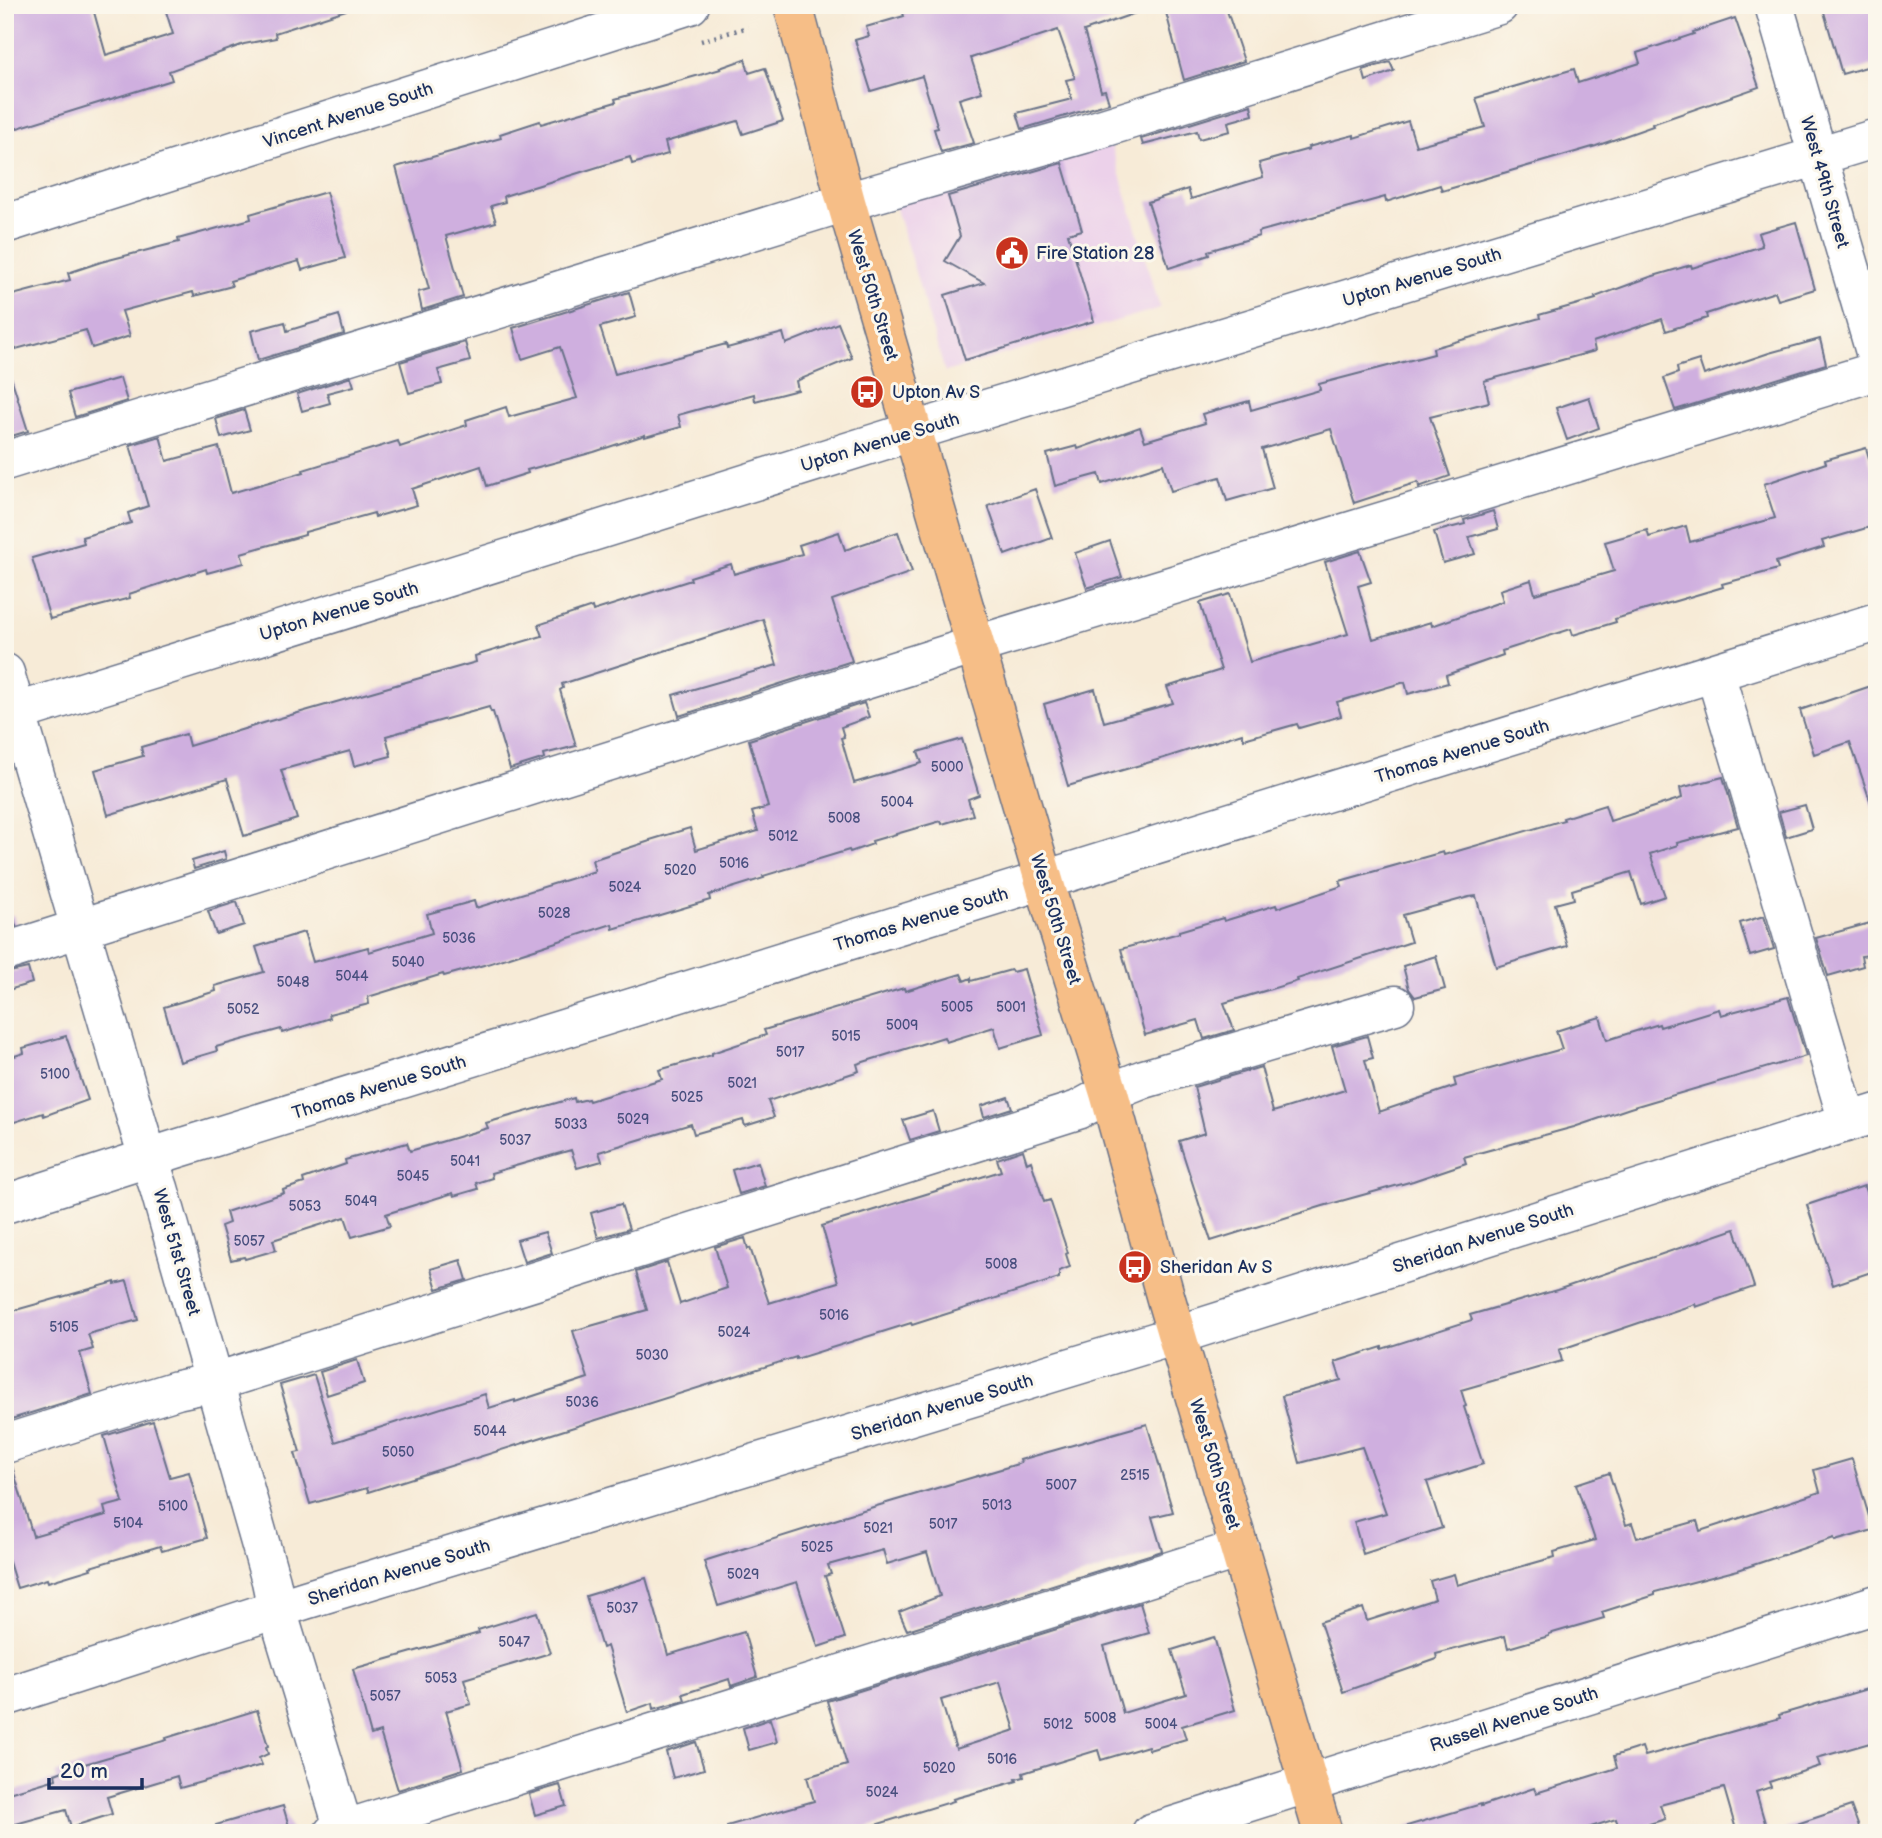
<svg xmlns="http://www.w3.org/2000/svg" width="1882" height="1838" font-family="'Balsamiq Sans',sans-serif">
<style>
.built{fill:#ecd1ea}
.building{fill:#cfafdf;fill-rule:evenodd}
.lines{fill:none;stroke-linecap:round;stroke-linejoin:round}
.minor-casing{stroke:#687188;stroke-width:41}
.major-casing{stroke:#687188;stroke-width:41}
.path{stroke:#687188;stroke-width:4.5;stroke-dasharray:2 5;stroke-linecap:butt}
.minor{stroke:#fff;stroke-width:38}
.major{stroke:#f6be87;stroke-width:38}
.labels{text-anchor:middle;stroke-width:6;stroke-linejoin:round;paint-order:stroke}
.number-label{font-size:14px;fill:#484f7e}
.street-label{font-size:18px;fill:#1b2f5e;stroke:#fbf7ec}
.poi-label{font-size:18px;fill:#1b2f5e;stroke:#fbf7ec;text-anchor:start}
</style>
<rect width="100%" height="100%" fill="#fbf7ec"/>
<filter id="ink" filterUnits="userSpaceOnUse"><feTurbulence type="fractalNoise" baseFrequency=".0143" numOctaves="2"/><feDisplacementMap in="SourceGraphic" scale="14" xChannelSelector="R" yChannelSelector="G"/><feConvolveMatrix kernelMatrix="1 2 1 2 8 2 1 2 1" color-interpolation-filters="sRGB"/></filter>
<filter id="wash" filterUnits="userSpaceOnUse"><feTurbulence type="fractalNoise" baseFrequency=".00686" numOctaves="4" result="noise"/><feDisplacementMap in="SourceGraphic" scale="28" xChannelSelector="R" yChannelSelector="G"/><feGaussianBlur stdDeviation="1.57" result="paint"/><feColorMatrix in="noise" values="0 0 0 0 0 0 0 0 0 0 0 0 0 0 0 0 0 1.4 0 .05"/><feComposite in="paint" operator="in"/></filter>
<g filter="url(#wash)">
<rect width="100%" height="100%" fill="#f7ebd7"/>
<path class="built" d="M1104 121 1160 308 945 372 889 185Z"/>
<g id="blocks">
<path class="building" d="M5 5H92L106 55 173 34 164 5H346V10L275 33 276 38 244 44 169 71 172 80 5 132Z
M931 5H1146L1147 9 1084 31 1101 91 1105 90 1109 103 1022 129 1017 113 1072 99 1066 80 1075 78 1058 30 971 58 982 92 959 99 974 143 941 152 934 129 938 128 922 76 871 91 855 40 869 36 866 27 904 16 903 13Z
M1164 5H1225L1244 61 1184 80Z
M1822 5H1877V64L1842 74Z
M1735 18 1759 87 1652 124 1653 126 1596 146 1442 191 1440 185 1386 202 1385 197 1258 232 1259 236 1208 251 1209 255 1169 268 1148 202 1188 189 1191 199 1263 177 1259 163 1309 149 1308 147 1354 135V138L1408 121 1416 146 1485 127 1476 98 1574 69 1578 83 1640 63 1637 53 1694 34 1693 32Z
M745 59 749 73 765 68 783 121 743 134 738 121 665 142 668 154 632 164 630 157 504 196 505 202 491 206 496 222 446 236 463 297 422 310 418 292 429 289 396 167 501 138 500 134 540 121 541 124 616 102 615 99 721 69 720 68Z
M1390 62 1394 71 1366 81 1363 70Z
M1251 105 1253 115 1228 122 1230 131 1199 139 1197 131 1143 145 1141 139Z
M1062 163 1082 230 1068 234 1094 321 965 360 945 295 984 283 945 261 960 236 948 196Z
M326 192 345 258 302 270 299 261 230 281 232 286 194 296 193 292 122 311 130 336 92 348 86 330 5 352V297L70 280 68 273 101 262 179 242 178 239 251 219 250 214Z
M1796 222 1815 289 1778 300 1775 292 1706 314 1707 318 1666 331 1662 319 1593 342 1595 351 1484 381 1489 402 1430 417 1450 476 1419 487 1418 482 1354 503 1331 429 1262 449 1273 488 1227 501 1220 477 1171 491 1163 464 1102 484 1099 474 1055 486 1047 454 1077 446 1078 449 1140 427 1145 441 1205 423 1202 414 1249 401 1251 410 1320 390 1319 384 1434 354 1433 348 1540 318 1539 315 1596 299 1595 297 1650 277 1691 265 1692 268 1762 246 1758 233Z
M629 292 636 317 600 327 615 374 726 344 727 348 783 333 786 344 838 323 852 358 796 381 798 390 755 401 754 394 678 415 681 427 645 437V435L594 452 527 470 528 473 487 486 481 466 412 489 417 505 375 517 374 513 305 532V535L241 553 244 563 207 573 206 569 129 594 130 598 50 619 32 558 84 543 82 537 131 523 128 513 148 506 130 445 160 436 167 461 219 447 231 493 304 472 303 470 398 441 400 447 467 425 466 420 506 407 509 417 577 398 560 347 522 359 513 328Z
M339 315 344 334 258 360 251 331 285 322 287 331Z
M1820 339 1826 364 1675 410 1664 378 1678 373 1677 367 1699 360 1704 375 1769 353Z
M465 342 470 361 438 370 442 384 409 393 400 362Z
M11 377 28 431 5 438V378Z
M351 377 354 386 327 393 330 403 302 411 297 394Z
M120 378 127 401 75 417 68 393Z
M1589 397 1599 428 1567 440 1556 408Z
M244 410 250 430 221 438 216 419Z
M1866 448 1877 485V525L1822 541 1824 547 1776 562 1778 569 1722 584 1723 587 1615 619 1616 622 1573 635 1571 629 1502 651 1503 655 1446 675 1448 683 1408 694 1405 682 1337 702 1341 716 1299 728 1297 724 1244 739 1242 733 1164 758 1068 786 1044 704 1095 689 1104 722 1173 703 1167 687 1221 670 1200 603 1230 594 1250 662 1348 634 1325 562 1360 551 1371 582 1358 586 1373 639 1431 622 1432 626 1503 601 1500 590 1531 580 1535 594 1614 571 1605 542 1647 530 1649 537 1686 526 1690 542 1775 518 1764 484 1826 463 1825 460Z
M1035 489 1052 538 1005 555 988 506Z
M1493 511 1498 529 1469 537 1475 554 1443 563 1434 532 1465 524 1464 520Z
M839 532 845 550 898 532 912 572 832 600 852 661 679 716 673 695 777 665 763 619 562 684 563 688 560 690 576 746 544 754 545 758 510 769 493 712H491L489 707 386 736 391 756 354 766 350 751 281 770 297 819 244 836 227 779 108 815 95 770 143 756 141 747 186 734 189 746 270 721 476 662 475 656 542 636 538 625 592 607 593 611 691 580 690 577 731 564 734 574 802 554 799 545Z
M1110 541 1122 577 1087 588 1075 553Z
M1877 684V808L1873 809 1850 742 1814 754 1800 710Z
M864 703 869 717 841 727 844 737 841 738 854 783 922 763 918 752 962 739 979 795 968 799 973 815 942 824 941 821 872 841 873 844 850 852 849 850 763 876 764 878 709 895 710 900 613 929 612 924 491 963 444 976 443 974 368 997 369 1004 329 1014 330 1018 282 1033 281 1029 216 1047 217 1051 180 1062 164 1007 216 991 215 986 264 972 256 947 304 932 313 962 368 947 369 952 432 933 427 914 474 901 476 908 595 871 592 860 650 841V840L690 828 696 850 758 831 752 812 768 807 749 740Z
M1723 777 1738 827 1677 843 1678 845 1650 854 1665 896 1641 904 1631 872 1572 890 1574 899 1555 904 1567 946 1496 967 1476 896 1469 897 1403 915 1411 942 1297 979 1298 981 1224 1003 1234 1030 1204 1039 1198 1020 1145 1035 1121 949 1179 933V931L1223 918 1224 921 1276 905 1277 908 1342 886 1340 881 1443 852 1444 855 1564 820 1563 818 1605 805 1610 821 1682 798 1680 788Z
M1805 805 1812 829 1786 837 1779 812Z
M224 851 226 859 194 869 192 861Z
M237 902 244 925 216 934 208 911Z
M13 915 16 926 5 929V916Z
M1764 916 1774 949 1750 956 1740 923Z
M1877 921V954L1861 956 1863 966 1828 976 1816 938Z
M1436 956 1445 989 1415 997 1409 989 1403 966Z
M28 968 32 983 5 991V973Z
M1024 969 1043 1035 1000 1048 994 1027 946 1042 944 1037 857 1064 859 1071 768 1101 774 1117 745 1126 743 1120 694 1134 691 1124 599 1152 602 1161 577 1168 571 1150 491 1173 492 1178 476 1183 478 1189 454 1196 453 1193 386 1214 390 1226 352 1237 345 1217 273 1240 276 1250 245 1259 244 1257 231 1260 221 1226 229 1223 226 1212 284 1193 283 1190 304 1183 303 1179 346 1164 345 1160 407 1143 410 1151 488 1128 486 1123 574 1098 575 1102 588 1099 589 1101 662 1079 659 1070 712 1055V1053L766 1035 764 1030 904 988 905 991 961 974 964 981 971 978V981L1011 970 1012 972Z
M1788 997 1806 1056 1630 1108 1574 1127 1464 1157 1466 1163 1413 1181 1323 1206 1211 1241 1179 1141 1205 1133 1194 1087 1261 1067 1273 1112 1345 1090 1332 1046 1367 1036 1373 1058 1365 1060 1379 1112 1456 1086 1454 1079 1562 1049 1556 1031 1600 1017 1607 1040 1659 1024 1660 1027 1719 1009 1721 1015Z
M66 1036 88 1100 44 1116 43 1113 5 1125V1059L24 1053 23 1048Z
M1008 1097 1012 1108 984 1117 981 1106Z
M933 1111 939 1131 910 1140 903 1120Z
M1023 1150 1027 1163 1031 1161 1044 1202 1050 1200 1068 1253 1066 1254 1070 1267 1059 1271V1278L912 1325 911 1323 796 1359V1357L368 1492 367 1488 310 1504 295 1453 300 1452 280 1385 314 1375 335 1442 485 1394 489 1408 515 1400V1402L588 1378 573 1331 647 1310 636 1272 667 1262 680 1304 727 1288 715 1247 745 1238 748 1249 750 1248 769 1303 838 1282 822 1226 1001 1171 997 1159Z
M758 1162 765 1186 739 1194 732 1170Z
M1864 1186 1877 1225V1270L1833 1285 1807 1205Z
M621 1204 629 1229 598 1238 591 1213Z
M1735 1229 1754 1287 1696 1307 1695 1304 1559 1350 1562 1361 1461 1390 1466 1406 1464 1407 1483 1464 1427 1482 1442 1528 1363 1554 1354 1522 1386 1513 1362 1447 1300 1463 1282 1396 1341 1380 1335 1362 1382 1347V1349L1472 1320 1470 1315 1557 1290Z
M545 1232 552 1253 524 1262 517 1240Z
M461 1260 467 1280 437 1289 431 1269Z
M127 1281 138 1320 88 1334 93 1349 80 1353 92 1394 5 1421V1313L115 1282V1284Z
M357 1360 364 1383 327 1395 320 1372Z
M153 1421 170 1477 189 1472 207 1538 162 1551 160 1546 90 1567 91 1569 48 1582 47 1579 17 1588 5 1549V1467L12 1466 33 1536 106 1515 104 1507 123 1502 104 1436Z
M1147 1424 1173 1512 1152 1517 1162 1551 907 1630 899 1612 940 1596 927 1552 887 1564 883 1550 828 1565 831 1574 825 1576 845 1638 818 1647 797 1582 718 1606 704 1561 844 1517 843 1516 1021 1463 1020 1460Z
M1852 1459 1873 1530 1835 1541 1834 1538 1738 1570 1655 1592V1595L1602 1612 1604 1618 1549 1634V1636L1508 1648 1505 1636 1436 1654 1437 1659 1343 1692 1320 1622 1363 1608 1367 1621 1435 1599 1430 1581 1454 1574 1457 1585 1555 1557 1554 1552 1595 1540 1576 1484 1609 1473 1626 1525 1632 1523 1637 1538 1697 1521 1700 1531 1820 1492 1814 1470Z
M646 1578 668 1655 744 1632 757 1677 731 1686 729 1679 683 1694 685 1700 654 1709 653 1703 627 1712 607 1646 602 1648 586 1596Z
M1140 1603 1149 1633 1104 1646 1123 1713 1186 1694 1172 1650 1214 1637 1235 1710 1182 1726 1186 1739 1149 1750 1148 1746 1101 1760 1098 1750 1023 1773 1024 1777 1016 1779 1017 1781 953 1799 954 1801 849 1833H728L727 1826 814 1801 807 1777 847 1765 827 1701ZM1000 1682 1015 1730 956 1749 941 1700Z
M537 1612 550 1653 464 1679 471 1704 446 1711 463 1769 398 1790 380 1732 371 1735 353 1669 479 1633 478 1630Z
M1877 1686V1741L1817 1758 1820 1766 1769 1782 1771 1787 1756 1792 1768 1833H1737L1724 1788 1660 1805 1665 1819 1621 1833 1616 1819 1572 1833H1408L1407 1826 1481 1804V1806L1534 1788 1536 1793 1617 1768 1614 1756 1642 1747 1645 1756 1780 1718 1779 1715Z
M257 1710 268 1746 266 1747 268 1754 259 1758 262 1765 180 1788 177 1776 107 1797 112 1814 71 1827 66 1810 5 1827V1794L56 1779 55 1774 71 1768 167 1740 166 1738Z
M770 1719 777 1742 749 1750 743 1728Z
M696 1742 704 1769 673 1778 666 1752Z
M560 1785 566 1806 535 1815 529 1794Z
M283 1806 291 1833H217L216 1825Z
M1851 1806 1861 1833H1786L1785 1828Z"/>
</g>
</g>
<g filter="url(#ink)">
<use href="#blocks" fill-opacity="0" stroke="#687188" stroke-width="2"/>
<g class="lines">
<g class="minor-casing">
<path id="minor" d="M1774 5 1877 359
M5 224 690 5
M5 461 846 202 1084 134 1499 5
M5 673 141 1135 159 1188 271 1581 277 1610 345 1833
M1715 673 1848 1122
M5 716 914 431 1877 138
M5 952 976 645 1877 371
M5 1204 176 1149 1877 622
M5 1444 177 1390 215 1382 1078 1110 1109 1093 1144 1079 1395 1005
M5 1697 305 1600 1177 1335 1877 1113
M333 1833 1240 1549
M1151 1833 1877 1604"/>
</g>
<g class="major-casing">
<path id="major" d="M793 5 846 202 1054 915 1109 1093 1166 1299 1323 1833"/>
</g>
<path class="path" d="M701 41 748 27"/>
<use href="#minor" class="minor"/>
<use href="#major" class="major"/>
</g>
</g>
<defs>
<g id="civic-disc" transform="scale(1.75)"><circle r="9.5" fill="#c8321e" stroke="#fbf7ec"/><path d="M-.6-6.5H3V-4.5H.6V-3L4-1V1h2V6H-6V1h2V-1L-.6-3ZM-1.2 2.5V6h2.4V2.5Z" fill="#fff"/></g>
<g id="bus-disc" transform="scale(1.75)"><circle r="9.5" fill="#c8321e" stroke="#fbf7ec"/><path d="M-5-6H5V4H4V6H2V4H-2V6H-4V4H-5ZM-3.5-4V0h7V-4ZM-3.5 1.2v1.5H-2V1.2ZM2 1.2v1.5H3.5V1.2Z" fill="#fff"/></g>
</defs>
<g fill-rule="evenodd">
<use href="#civic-disc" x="1012" y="253"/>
<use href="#bus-disc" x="867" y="392"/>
<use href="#bus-disc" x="1135" y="1267"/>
</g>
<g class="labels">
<g class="number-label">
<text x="947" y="772">5000</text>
<text x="897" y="807">5004</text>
<text x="844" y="823">5008</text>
<text x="783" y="841">5012</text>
<text x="734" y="868">5016</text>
<text x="680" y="875">5020</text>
<text x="625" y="892">5024</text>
<text x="554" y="918">5028</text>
<text x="459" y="943">5036</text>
<text x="408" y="967">5040</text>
<text x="352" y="981">5044</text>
<text x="293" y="987">5048</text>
<text x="957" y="1012">5005</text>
<text x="1011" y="1012">5001</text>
<text x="243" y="1014">5052</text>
<text x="902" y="1030">5009</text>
<text x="846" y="1041">5015</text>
<text x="790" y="1057">5017</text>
<text x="55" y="1079">5100</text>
<text x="742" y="1088">5021</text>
<text x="687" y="1102">5025</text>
<text x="633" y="1124">5029</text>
<text x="571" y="1129">5033</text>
<text x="515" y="1145">5037</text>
<text x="465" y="1166">5041</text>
<text x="413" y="1181">5045</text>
<text x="361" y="1206">5049</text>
<text x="305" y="1211">5053</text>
<text x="249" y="1246">5057</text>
<text x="1001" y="1269">5008</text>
<text x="834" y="1320">5016</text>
<text x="64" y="1332">5105</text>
<text x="734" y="1337">5024</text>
<text x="652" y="1360">5030</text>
<text x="582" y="1407">5036</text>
<text x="490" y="1436">5044</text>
<text x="398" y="1457">5050</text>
<text x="1135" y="1480">2515</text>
<text x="1061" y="1490">5007</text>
<text x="997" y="1510">5013</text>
<text x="173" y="1511">5100</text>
<text x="128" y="1528">5104</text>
<text x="943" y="1529">5017</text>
<text x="878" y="1533">5021</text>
<text x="817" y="1552">5025</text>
<text x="743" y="1579">5029</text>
<text x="622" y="1613">5037</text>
<text x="514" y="1647">5047</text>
<text x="441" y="1683">5053</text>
<text x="385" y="1701">5057</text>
<text x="1100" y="1723">5008</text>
<text x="1058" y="1729">5012</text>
<text x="1161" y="1729">5004</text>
<text x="1002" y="1764">5016</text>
<text x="939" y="1773">5020</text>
<text x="882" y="1797">5024</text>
</g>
<g class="street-label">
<text transform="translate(348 115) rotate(-18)" y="6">Vincent Avenue South</text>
<text transform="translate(1825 182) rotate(74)" y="6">West 49th Street</text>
<text transform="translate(1422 277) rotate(-17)" y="6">Upton Avenue South</text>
<text transform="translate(873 295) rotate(73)" y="6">West 50th Street</text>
<text transform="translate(880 442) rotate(-17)" y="6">Upton Avenue South</text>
<text transform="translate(339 611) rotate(-17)" y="6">Upton Avenue South</text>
<text transform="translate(1462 751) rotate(-17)" y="6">Thomas Avenue South</text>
<text transform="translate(921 919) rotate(-17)" y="6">Thomas Avenue South</text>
<text transform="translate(1056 919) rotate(73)" y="6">West 50th Street</text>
<text transform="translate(379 1087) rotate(-17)" y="6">Thomas Avenue South</text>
<text transform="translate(1483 1238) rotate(-18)" y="6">Sheridan Avenue South</text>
<text transform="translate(177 1252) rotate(74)" y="6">West 51st Street</text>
<text transform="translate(942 1407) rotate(-17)" y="6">Sheridan Avenue South</text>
<text transform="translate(1215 1464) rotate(73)" y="6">West 50th Street</text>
<text transform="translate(399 1572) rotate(-17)" y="6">Sheridan Avenue South</text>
<text transform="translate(1514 1719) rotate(-18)" y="6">Russell Avenue South</text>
</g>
<g class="poi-label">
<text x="1036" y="259">Fire Station 28</text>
<text x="892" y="398">Upton Av S</text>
<text x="1160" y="1273">Sheridan Av S</text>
</g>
</g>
<rect width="1882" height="1838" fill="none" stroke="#fbf7ec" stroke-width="28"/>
<path d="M49 1778v10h93v-10" fill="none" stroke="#1b2f5e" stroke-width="3.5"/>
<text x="60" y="1778" font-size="21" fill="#1b2f5e" stroke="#fbf7ec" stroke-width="5" paint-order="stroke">20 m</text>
</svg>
